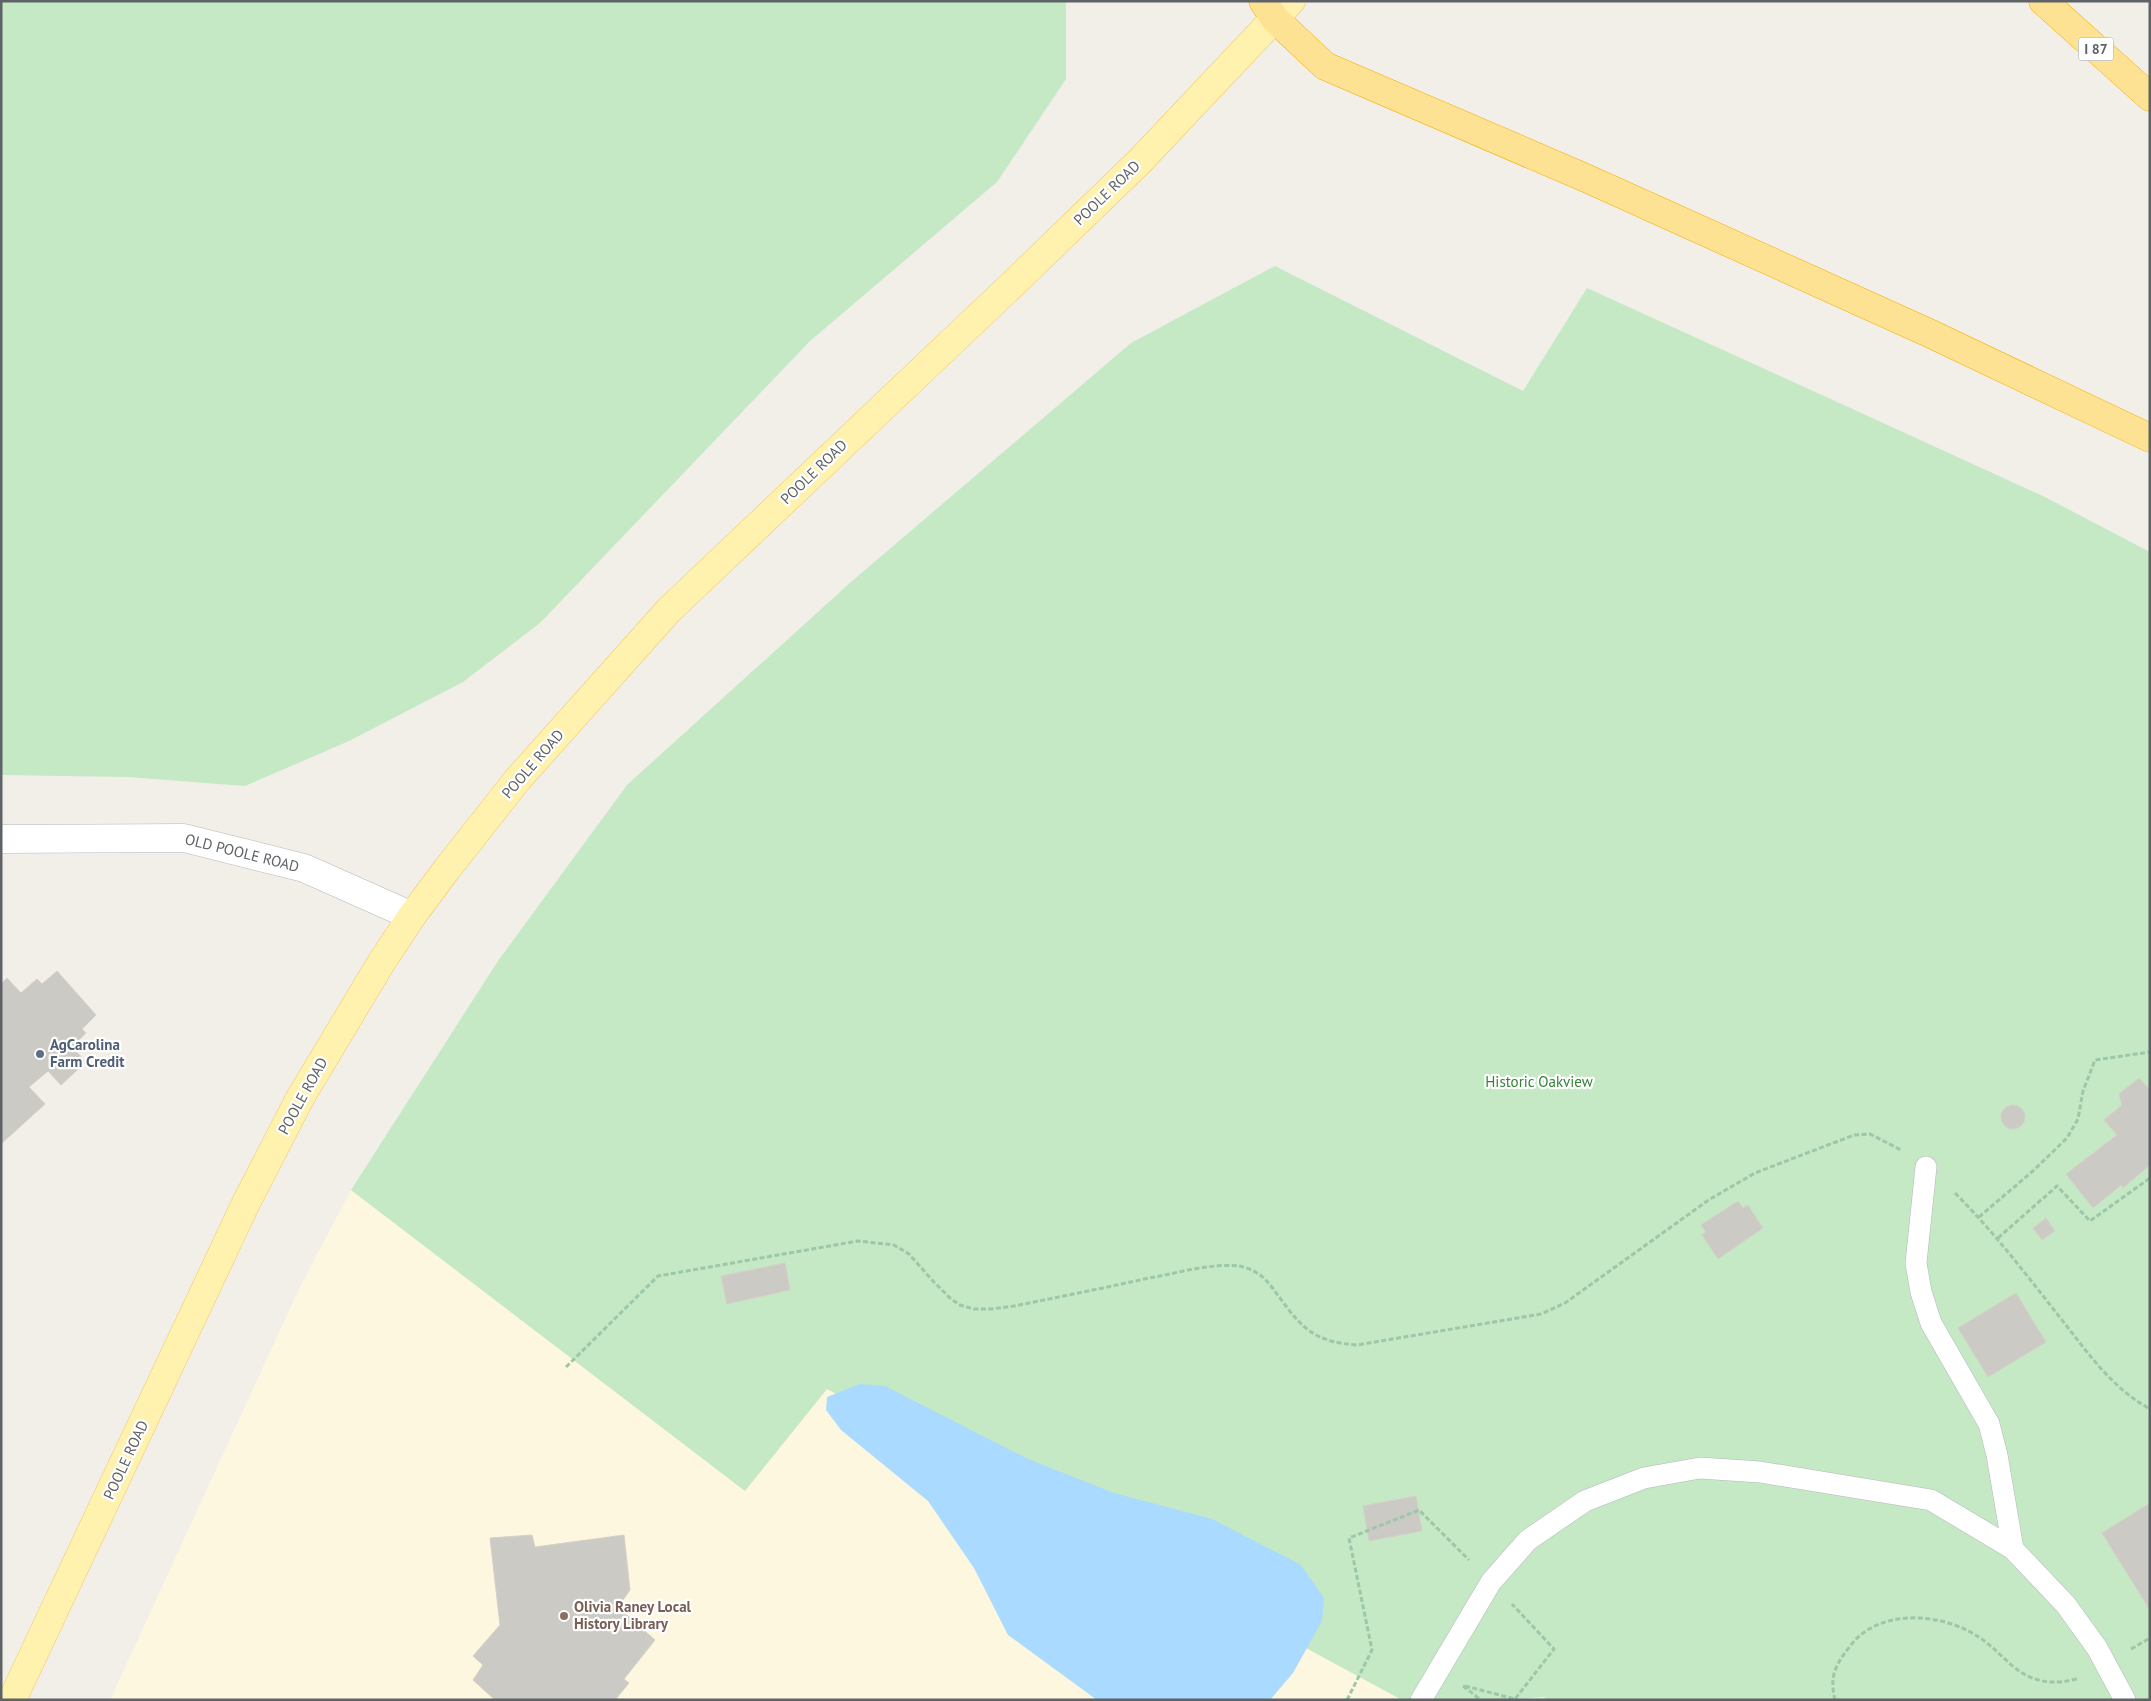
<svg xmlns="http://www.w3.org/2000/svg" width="2151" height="1701" font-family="'PT Sans',sans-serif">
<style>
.commercial{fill:#fef7e0}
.green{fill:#c5e8c5}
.water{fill:#aadaff}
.building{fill:#cccac5;stroke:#d6d1c6}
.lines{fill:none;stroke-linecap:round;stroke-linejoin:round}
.service-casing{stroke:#b5b8bc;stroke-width:22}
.tertiary-casing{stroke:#b5b8bc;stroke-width:29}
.primary-casing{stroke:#f2c960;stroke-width:29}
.motorway-casing{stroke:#f9ab00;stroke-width:29}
.path{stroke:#9cc7a9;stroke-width:3;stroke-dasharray:5 2.5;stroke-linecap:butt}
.service{stroke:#fff;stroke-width:21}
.tertiary{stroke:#fff;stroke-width:28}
.primary{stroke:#fff2af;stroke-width:28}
.motorway{stroke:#fde293;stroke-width:28}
.service-dot{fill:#5c6f8a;stroke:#fff;stroke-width:2}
.education-dot{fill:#8d6e63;stroke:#fff;stroke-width:2}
.labels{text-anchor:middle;stroke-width:4.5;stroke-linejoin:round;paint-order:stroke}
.shield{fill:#fff;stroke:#8f9295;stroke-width:1}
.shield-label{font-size:14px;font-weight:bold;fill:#5f6368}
.street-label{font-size:15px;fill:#5f6368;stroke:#fff}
.service-label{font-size:15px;font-weight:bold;fill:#4e5e75;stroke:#fff;text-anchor:start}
.park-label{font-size:15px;fill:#348238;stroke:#fff}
.education-label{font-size:15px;font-weight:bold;fill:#785e54;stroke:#fff;text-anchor:start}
</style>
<rect width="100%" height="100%" fill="#f1efe8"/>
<path class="commercial" d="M351 1190 745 1491 827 1389 1402 1700H110L299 1289Z"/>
<path class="green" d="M1 1H1066V79L997 182 810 341 540 623 463 682 349 741 245 786 128 777 1 775Z
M1275 266 1523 391 1587 288 2043 496 2150 552V1700H1547L1544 1697 1498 1700H1402L827 1389 745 1491 351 1190 498 961 627 785 851 582 1131 343Z"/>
<path class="water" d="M860 1384 885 1386 1028 1459 1114 1493 1212 1519 1301 1565 1324 1598 1322 1621 1293 1673 1270 1700H1097L1008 1635 974 1568 928 1501 841 1430 826 1410 827 1397Z"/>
<path class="building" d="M57 971 96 1015 82 1029 86 1033 72 1047 86 1062 61 1085 48 1071 29 1087 45 1104 1 1144V984L7 978 21 993 37 979 42 984Z
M2139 1078 2148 1088 2150 1086V1165L2123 1188 2121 1185 2093 1208 2066 1174 2117 1135 2104 1120 2122 1105 2119 1094Z
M2001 1117a12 12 0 1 1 24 0a12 12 0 1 1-24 0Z
M1738 1201 1743 1208 1748 1205 1763 1228 1718 1259 1702 1235 1706 1232 1701 1225Z
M2046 1218 2055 1231 2042 1240 2033 1228Z
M785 1263 790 1290 727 1304 721 1276Z
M2016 1293 2046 1342 1988 1377 1958 1328Z
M1416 1496 1422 1531 1369 1541 1363 1506Z
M2150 1503V1610L2102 1533Z
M532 1535 535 1547 624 1535 630 1590 618 1607 655 1640 624 1679 629 1683 615 1700H495L473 1680 483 1665 473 1656 500 1625 490 1538Z"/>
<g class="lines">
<g class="service-casing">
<path id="service" d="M1926 1167 1916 1263 1921 1292 1931 1323 1989 1424 1997 1455 2013 1549
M1421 1700 1491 1582 1528 1540 1585 1501 1644 1478 1700 1468 1760 1472 1931 1500 2013 1549 2066 1605 2097 1648 2125 1700"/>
</g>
<g class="tertiary-casing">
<path id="tertiary" d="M1 839 184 838 304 868 412 916"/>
</g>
<g class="primary-casing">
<path id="primary" d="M12 1700 246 1203 300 1098 381 963 412 916 447 869 518 779 669 610 1016 281 1140 161 1291 1"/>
</g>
<g class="motorway-casing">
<path id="motorway" d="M1263 1 1275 19 1325 66 1588 179 1929 333 2150 438
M2043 1 2150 97"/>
</g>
<path class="path" d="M1955 1193C1993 1231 2025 1273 2058 1315 2086 1350 2110 1387 2150 1409
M1979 1217 2034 1170 2067 1138 2078 1119 2083 1091 2095 1060 2150 1052
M1998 1238 2057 1186 2090 1221 2150 1178
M566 1367 658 1276 858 1241 894 1245 909 1254 933 1281 951 1299 960 1305 974 1309H991L1014 1306C1059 1297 1104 1288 1149 1278 1178 1273 1210 1263 1239 1266 1245 1267 1253 1270 1257 1273 1267 1279 1273 1289 1280 1298 1303 1330 1316 1342 1357 1345L1541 1314 1565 1303 1710 1199 1755 1173 1854 1135 1870 1134 1901 1150
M2131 1649 2150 1638
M1463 1686 1481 1700
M1465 1686 1515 1699 1554 1649 1512 1604
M1347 1700 1372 1650 1349 1538 1419 1510 1469 1560
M1835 1700C1829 1675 1836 1664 1851 1645 1880 1607 1945 1613 1980 1638 1996 1648 2008 1665 2024 1674 2041 1684 2061 1684 2079 1678"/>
<use href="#service" class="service"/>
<use href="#tertiary" class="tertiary"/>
<use href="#primary" class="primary"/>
<use href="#motorway" class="motorway"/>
</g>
<circle class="service-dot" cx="40" cy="1054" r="5"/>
<circle class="education-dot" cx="564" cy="1616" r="5"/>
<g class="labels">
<rect class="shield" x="2078.5" y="37.5" width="35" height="23" rx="4"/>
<g class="shield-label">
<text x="2096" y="54">I 87</text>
</g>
<g class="street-label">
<text transform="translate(1107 193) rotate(-44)" y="5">POOLE ROAD</text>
<text transform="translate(814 472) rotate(-44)" y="5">POOLE ROAD</text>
<text transform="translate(533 764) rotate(-49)" y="5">POOLE ROAD</text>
<text transform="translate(242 853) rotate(14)" y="5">OLD POOLE ROAD</text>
<text transform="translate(303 1096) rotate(-61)" y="5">POOLE ROAD</text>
<text transform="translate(126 1460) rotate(-65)" y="5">POOLE ROAD</text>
</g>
<g class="service-label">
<text x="50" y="1050">AgCarolina<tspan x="50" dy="17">Farm Credit</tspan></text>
</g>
<g class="park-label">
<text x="1539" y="1087">Historic Oakview</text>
</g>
<g class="education-label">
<text x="574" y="1612">Olivia Raney Local<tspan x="574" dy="17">History Library</tspan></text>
</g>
</g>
<rect width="2151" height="1701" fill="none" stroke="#5f6368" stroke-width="5"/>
</svg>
